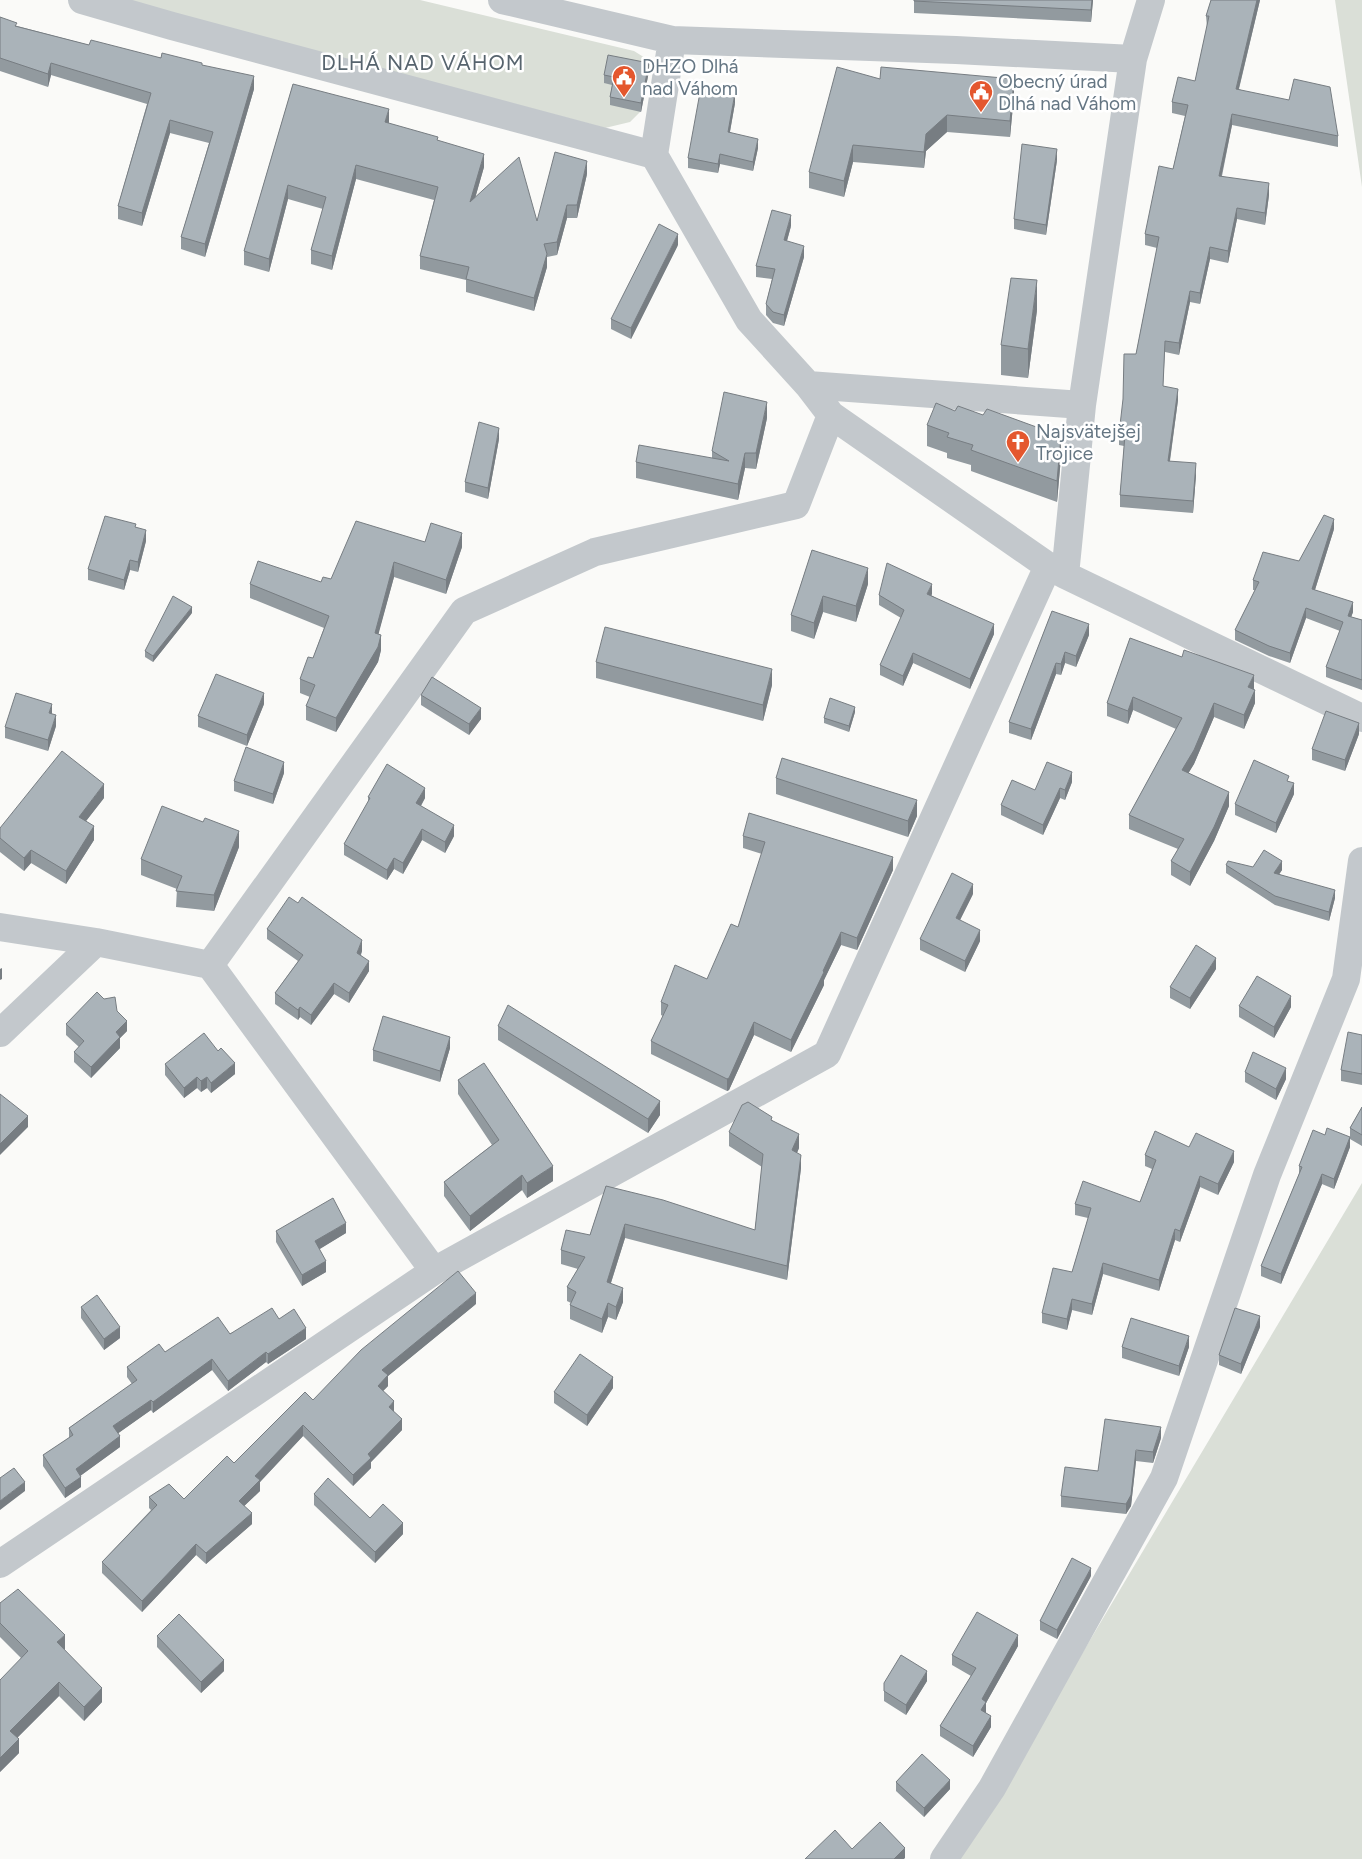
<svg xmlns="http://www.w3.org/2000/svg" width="1362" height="1859" font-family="Figtree,sans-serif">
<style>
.green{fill:#dadfd7}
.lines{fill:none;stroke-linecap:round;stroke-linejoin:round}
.minor{stroke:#c3c8cc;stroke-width:28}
.wall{fill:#929a9f}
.shaded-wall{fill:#777d82}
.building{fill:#aab3b9;stroke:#777d82}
.labels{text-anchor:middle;stroke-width:5;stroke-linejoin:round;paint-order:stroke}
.poi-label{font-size:19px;fill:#657683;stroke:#fff;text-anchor:start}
.quarter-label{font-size:21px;letter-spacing:1px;fill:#57646e;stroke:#fff}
</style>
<rect width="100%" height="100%" fill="#fafaf8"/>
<path class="green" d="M123 0H420L634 51 650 61 649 71 614 85 641 111 630 122 605 128Z
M1335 0H1362V187Z
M1362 1183V1859H956L996 1798Z"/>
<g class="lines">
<path class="minor" d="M82 0 172 26 654 155
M502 0 672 40 956 50 1133 59
M672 40 654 155 749 320 808 385 831 415 1048 566 1065 575 1362 718
M808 385 1082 405
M1065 575 1082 405 1133 59 1151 0
M0 927 96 942
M210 965 464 611 595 552 796 505 831 415
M0 1033 96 942 210 965 434 1271
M0 1564 434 1271 827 1054 1048 566
M944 1859 992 1788 1164 1478 1267 1175 1346 979 1362 861"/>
</g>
<path class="wall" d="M914 0H1093L1091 22 914 13Z
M1211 0H1260L1239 89 1338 136V147L1232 125 1222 176 1269 195 1265 225 1237 219 1228 263 1210 259 1200 304 1190 302 1179 355 1165 352 1163 386 1178 400 1170 461 1196 475 1193 513 1120 507V495L1124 446 1119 445V434L1136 354 1157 248 1145 245V234L1173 169 1185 116 1172 113V102L1195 81 1207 27 1206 16Z
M0 17 17 26 89 45 202 65 254 89 205 257 181 249V237L209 143 170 133 142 226 118 219V206L147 104 51 75 48 87 0 71Z
M649 71 641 112 610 105V97L612 85 604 83V75Z
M880 79 1014 95 1010 137 947 132 926 151 924 168 853 162 844 197 809 188V172Z
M293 84 389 122 388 123 438 141 484 167 475 198 537 221 587 174 577 218H567L557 255 547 257V267L534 311 466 292V280L420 269V256L434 200 356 179 332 270 311 264V250L323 209 288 199 269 272 244 265V251Z
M735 103 730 132 758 148 753 171 720 164 718 173 688 168V158Z
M1057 160 1046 235 1014 229V219Z
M791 226 787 241 804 257 784 326 773 323 766 315V304L772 279 756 277V266Z
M678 245 631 339 611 329V319Z
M1037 310 1028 378 1001 375V345Z
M955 411 983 415 1061 457 1057 502 971 471V465L947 458V453L927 446V425Z
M767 418 756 469 745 468 738 500 636 478V462L712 458V451Z
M499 439 488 499 465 492V482Z
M136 527 146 541 138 572 130 570 124 590 88 580V569Z
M1334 529 1315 590 1353 612 1351 617 1362 620V690L1326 677V667L1340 631 1306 618 1290 663 1269 656 1235 640V630L1255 590H1253V580L1299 561Z
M425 542 462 547 446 594 394 577 378 634 381 650 378 662 336 732 306 720V706L310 697 300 693V679L313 658 324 628 250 598V584L321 582 331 579Z
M812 550 868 584 856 622 823 612 814 639 791 631V615Z
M932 594 931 595 994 634 970 689 913 663 903 686 880 675V665L901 618 879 605V595Z
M1052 611 1089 635 1076 667 1065 663 1061 675 1056 674 1031 740 1009 733V722Z
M192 613 153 662 145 657V651Z
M1130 638 1254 688 1255 703 1244 729 1214 717 1194 764 1188 773 1229 806 1214 841 1190 886 1171 875V861L1178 849 1129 829V815L1176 729 1133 710 1128 724 1107 716V703Z
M596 662 772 685 763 721 596 678Z
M421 695 481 719 469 735 421 705Z
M264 704 247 746 198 727V716Z
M855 712 849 732 824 723V718Z
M56 726 48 751 5 738V727Z
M1359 734 1345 771 1312 760V749Z
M284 773 273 804 234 791V781Z
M776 778 917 816 908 837 776 794Z
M1289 781 1294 794 1276 833 1235 815V804Z
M1072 782 1065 800 1060 798 1043 835 1001 815V805L1035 790Z
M368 797 425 798 421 806 454 836 445 853 422 840 403 874 394 869 387 880 344 855V844L368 803Z
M104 798 86 821 94 840 66 884 31 863 24 871 0 852V828Z
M743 836 893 870 857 950 841 945 824 980V985L791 1052 754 1035 729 1090 727 1091 651 1054V1041L663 1016 661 1015V1002L707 979 738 927 762 854 743 848Z
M239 847 214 911 176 907 177 889 141 875V859Z
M1226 865 1282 870 1279 874 1335 898 1329 921 1275 905 1226 873Z
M973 894 960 920 980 941 965 972 920 950V939Z
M267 929 362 951 361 955 369 971 349 1003 334 994 311 1025 300 1017 298 1020 275 1004V993L298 961 267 939Z
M1216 969 1190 1009 1170 998V987Z
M1239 1006 1291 1007 1274 1038 1239 1017Z
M117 1011 127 1031 120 1038V1048L91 1078 74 1062V1052L79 1047 66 1035V1024Z
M498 1026 660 1115 648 1133 498 1040Z
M1362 1035V1085L1341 1081V1070Z
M450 1048 440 1082 373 1061V1050Z
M165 1064 235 1074 211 1093 207 1088 201 1092 197 1088 184 1098 165 1075Z
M1245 1072 1286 1079 1276 1100 1245 1082Z
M458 1080 553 1181 527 1198 522 1190 470 1231 444 1196V1182L492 1145 458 1094Z
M1362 1107V1146L1350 1139V1147L1334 1189 1322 1184 1281 1284 1261 1276V1266L1299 1174V1166L1350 1137V1128Z
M772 1120 799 1148 797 1153 801 1168 787 1280 625 1238 611 1283 623 1302 616 1320 608 1317 602 1333 570 1319V1305L571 1303 567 1301V1287L578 1269 561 1264V1250L590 1235 606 1186 755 1230 762 1167 729 1146V1132Z
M1189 1147 1234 1162 1218 1195 1200 1187 1180 1242 1175 1240 1159 1291 1103 1274 1092 1315 1072 1310 1067 1330 1042 1323V1313L1072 1272 1088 1218 1075 1215V1204L1140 1202 1152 1169 1145 1166V1155Z
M276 1231 346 1233 319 1249 326 1272 302 1286 276 1242Z
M476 1304 388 1376V1386L383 1391 394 1412 402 1430 371 1462V1468L353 1486 303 1436 260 1482V1491L244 1506 252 1524 206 1564 196 1555 142 1612 102 1573V1562L151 1510 149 1508V1497L184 1499 234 1463 313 1400Z
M81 1307 120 1338 104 1350 81 1318Z
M279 1319 306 1339 268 1364 266 1362 228 1391 212 1370 153 1413 151 1410 118 1433 120 1447 80 1476 81 1487 65 1498 43 1466V1455L69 1438V1428L132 1384 127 1377V1367L165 1352Z
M1260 1327 1241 1374 1219 1365V1355Z
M1122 1347H1189L1179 1376 1122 1358Z
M613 1388 587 1426 554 1403V1392Z
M1161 1438 1153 1463 1136 1461 1131 1506 1126 1514 1061 1507V1496L1098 1471Z
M314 1494 403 1534 375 1563 314 1505Z
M1091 1576 1057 1639 1040 1630V1621Z
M0 1603 65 1649 64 1650 102 1702 84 1721 59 1696 18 1737 19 1753 0 1772 21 1658 0 1637Z
M157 1636 224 1671 201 1693 157 1647Z
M1018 1646 986 1703V1713L991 1727 973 1757 940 1736V1726L971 1676 952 1665V1655Z
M927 1681 906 1715 884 1701V1683Z
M896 1782 950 1789 924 1817 896 1791Z"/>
<path class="shaded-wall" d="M1092 0H1093L1091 22V10Z
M1257 0H1260L1236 100V89Z
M51 63V75L48 87V74Z
M649 63V71L641 112V103Z
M254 76V89L205 257V244Z
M1014 79V95L1010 137V121Z
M735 93V103L728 142V132Z
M389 109V122L385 136V122Z
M1232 114V125L1219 187V176Z
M947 115V132L926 151 924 168V152L926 134Z
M170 120V133L142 226V213Z
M758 139V148L753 171V162Z
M853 145V162L844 197V181Z
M1057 149V160L1046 235V225Z
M484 154V167L470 216V202Z
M720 154V164L718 173V164Z
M587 161V174L577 218V205Z
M356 165V179L332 270V256Z
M1269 183V195L1265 225V213Z
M288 185V199L269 272V259Z
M567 205V218L557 255V242Z
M1237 208V219L1228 263V251Z
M791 215V226L784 251V240Z
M678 234V245L631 339V328Z
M804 246V257L784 326V315Z
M1210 247V259L1200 304V293Z
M547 254V267L534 311V298Z
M1037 280V310L1028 378V349Z
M1190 291V302L1179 355V343Z
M1178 389V400L1168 473V461Z
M767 402V418L756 469V453Z
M499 428V439L488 499V488Z
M1061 436V457L1057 502V481Z
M745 453V468L738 500V484Z
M1196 463V475L1193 513V501Z
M1334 519V529L1312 599V589Z
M146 530V541L138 572V562Z
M462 533V547L446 594V580Z
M130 560V570L124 590V580Z
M394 562V577L375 647V633Z
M868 568V584L856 622V606Z
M932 584V594L927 604V594Z
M823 596V612L814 639V623Z
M1353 602V612L1348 626V616Z
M192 607V613L153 662V656Z
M1306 608V618L1290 663V653Z
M994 624V634L970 689V679Z
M1089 624V635L1076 667V656Z
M381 635V650L378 662 336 732V718Z
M1065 652V663L1061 675V664Z
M913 653V663L903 686V676Z
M1056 663V674L1031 740V729Z
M772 669V685L763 721V705Z
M1254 675V688L1248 700V687Z
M1255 690V703L1244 729V715Z
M264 693V704L247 746V735Z
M1133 697V710L1128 724V711Z
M1214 703V717L1194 764 1182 784V770Z
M52 704V715L49 713Z
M855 707V712L849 732V726Z
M481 708V719L469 735V724Z
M56 715V726L48 751V740Z
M1359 723V734L1345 771V760Z
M284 762V773L273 804V794Z
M1072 772V782L1065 800V790Z
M1294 783V794L1276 833V823Z
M104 784V798L79 830V817Z
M425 788V798L416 814V803Z
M1060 788V798L1043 835V825Z
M1229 792V806L1214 841 1190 886V872Z
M917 800V816L908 837V821Z
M454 825V836L445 853V842Z
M94 826V840L66 884V871Z
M422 829V840L403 874V863Z
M239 831V847L214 911V895Z
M31 850V863L24 871V858Z
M893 857V870L857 950V938Z
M394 858V869L387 880V870Z
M1282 861V870L1274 882V873Z
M973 884V894L956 928V918Z
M1335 890V898L1329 921V912Z
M980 930V941L965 972V961Z
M841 932V945L824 980V985L791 1052V1040Z
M362 940V951L357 964V953Z
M1216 958V969L1190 1009V998Z
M369 961V971L349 1003V993Z
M2 968V979L0 980V969Z
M334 983V994L311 1025V1015Z
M1291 996V1007L1274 1038V1027Z
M300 1007V1017L298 1020V1010Z
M127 1021V1031L120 1038V1048L91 1078V1067L116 1032Z
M754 1022V1035L729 1090 727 1091V1079Z
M450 1037V1048L440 1082V1071Z
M235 1063V1074L211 1093V1083Z
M1286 1068V1079L1276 1100V1089Z
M197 1077V1088L184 1098V1088Z
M207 1077V1088L201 1092V1081Z
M660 1101V1115L648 1133V1119Z
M28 1116V1127L0 1155V1144Z
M799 1134V1148L792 1164V1150Z
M1350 1137V1147L1334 1189V1179Z
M1234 1151V1162L1218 1195V1184Z
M801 1155V1168L787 1280V1266Z
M553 1166V1181L527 1198V1183Z
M1322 1174V1184L1281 1284V1274Z
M522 1175V1190L470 1231V1216Z
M1200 1176V1187L1180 1242V1231Z
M346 1223V1233L315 1252V1241Z
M625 1224V1238L607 1295V1282Z
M1175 1229V1240L1159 1291V1280Z
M326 1261V1272L302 1286V1275Z
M1103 1263V1274L1092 1315V1304Z
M623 1288V1302L616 1320V1307Z
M476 1293V1304L388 1376V1386L378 1396V1386L382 1370Z
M1072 1299V1310L1067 1330V1319Z
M608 1303V1317L602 1333V1319Z
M1260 1316V1327L1241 1374V1364Z
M120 1327V1338L104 1350V1339Z
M306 1328V1339L268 1364V1354Z
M1189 1336V1347L1179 1376V1366Z
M266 1352V1362L228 1391V1381Z
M212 1359V1370L153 1413V1402Z
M613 1377V1388L587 1426V1415Z
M151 1400V1410L113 1437V1426Z
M394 1401V1412L389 1407Z
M402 1419V1430L371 1462V1468L353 1486V1475L368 1454Z
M303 1425V1436L260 1482V1491L239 1511V1501L255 1476Z
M1161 1427V1438L1153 1463V1452Z
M120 1436V1447L76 1479V1469Z
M1136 1450V1461L1131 1506 1126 1514V1504Z
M81 1477V1487L65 1498V1488Z
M25 1482V1491L0 1510V1501Z
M252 1513V1524L206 1564V1553Z
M403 1523V1534L375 1563V1552Z
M196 1544V1555L142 1612V1601Z
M1091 1568V1576L1057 1639V1630Z
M65 1635V1649L57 1656V1642Z
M1018 1635V1646L986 1703V1713L981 1721 982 1699Z
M224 1660V1671L201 1693V1682Z
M927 1671V1681L906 1715V1705Z
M59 1682V1696L10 1745V1731Z
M102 1688V1702L84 1721V1707Z
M991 1716V1727L973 1757V1746Z
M19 1739V1753L0 1772V1758Z
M950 1780V1789L924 1817V1808Z
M905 1848V1858L904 1859H894Z"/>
<path class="building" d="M914 0H1092L1091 10 914 1Z
M1211 0H1257L1236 89 1289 100 1294 79 1330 87 1338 136 1232 114 1219 176 1269 183 1265 213 1237 208 1228 251 1210 247 1200 293 1190 291 1179 343 1165 341 1163 386 1178 389 1168 461 1196 463 1193 501 1120 495 1125 435 1119 434 1123 399 1124 354H1136L1159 237 1145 234 1159 166 1173 169 1188 105 1172 102 1178 77 1195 81 1209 16H1206Z
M0 17 17 23 15 26 89 45 91 40 161 58 162 53 202 63V65L254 76 205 244 181 237 213 132 170 120 142 213 118 206 151 93 51 63 48 74 0 58Z
M608 55 649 63 641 103 610 97 614 77 604 75Z
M837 67 880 79 881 67 1014 79 1010 121 947 115 926 134 924 152 853 145 844 181 809 172Z
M293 84 389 109 385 122 438 137 437 140 484 154 470 202 519 157 537 221 555 152 587 161 577 205H567L557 242 544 244 547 254 534 298 466 279 469 267 420 256 438 187 356 165 332 256 311 250 326 197 288 185 269 259 244 251Z
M701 87 735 93 728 132 758 139 753 162 720 154 718 164 688 158Z
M1022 144 1057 149 1046 225 1014 219Z
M772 210 791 215 784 240 804 246 784 315 773 312 766 304 775 269 756 266Z
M659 224 678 234 631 328 611 319Z
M1011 278 1037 280 1028 349 1001 345Z
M724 392 767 402 756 453H745L738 484 636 462 639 445 729 461 712 451Z
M936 403 955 411 958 406 983 415 987 409 1061 436 1057 481 971 450 973 445 947 437 949 433 927 425Z
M479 422 499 428 488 488 465 482Z
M1324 515 1334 519 1312 589 1353 602 1348 616 1362 620V680L1326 667 1343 622 1306 608 1290 653 1269 646 1235 630 1259 582 1253 580 1263 552 1299 561Z
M105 516 136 524 135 527 146 530 138 562 130 560 124 580 88 569Z
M356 521 425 542 431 523 462 533 446 580 394 562 375 633 381 635 378 647 336 718 306 706 315 685 300 679 308 657 313 658 329 616 250 584 258 561 321 582 323 577 331 579Z
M812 550 868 568 856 606 823 596 814 623 791 615Z
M887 563 932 584 927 594 994 624 970 679 913 653 903 676 880 665 904 610 879 595Z
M173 596 192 607 153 656 145 651Z
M1052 611 1089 624 1076 656 1065 652 1061 664 1056 663 1031 729 1009 722Z
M605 627 772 669 763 705 596 662Z
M1130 638 1182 657 1184 650 1254 675 1248 687 1255 690 1244 715 1214 703 1194 750 1182 770 1229 792 1214 827 1190 872 1171 861 1184 839 1129 815 1182 718 1133 697 1128 711 1107 703Z
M216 674 264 693 247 735 198 716Z
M432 677 481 708 469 724 421 695Z
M16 693 52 704 49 713 56 715 48 740 5 727Z
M830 698 855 707 849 726 824 718Z
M1326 711 1359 723 1345 760 1312 749Z
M246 747 284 762 273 794 234 781Z
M62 751 104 784 79 817 94 826 66 871 31 850 24 858 0 838V828Z
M782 758 917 800 908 821 776 778Z
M1254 760 1289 776 1287 781 1294 783 1276 823 1235 804Z
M1047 762 1072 772 1065 790 1060 788 1043 825 1001 805 1012 780 1035 790Z
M387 764 425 788 416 803 454 825 445 842 422 829 403 863 394 858 387 870 344 844 370 798 368 797Z
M162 806 203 822 205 818 239 831 214 895 176 891 182 876 141 859Z
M749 813 893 857 857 938 841 932 823 971 824 972 791 1040 754 1022 729 1078 727 1079 651 1041 668 1005 661 1002 675 965 707 979 731 924 738 927 765 842 743 836Z
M1264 850 1282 861 1274 873 1335 890 1329 912 1275 896 1226 865 1228 861 1253 867Z
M952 873 973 884 956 918 980 930 965 961 920 939Z
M289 897 298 903 302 897 362 940 357 953 369 961 349 993 334 983 311 1015 300 1007 298 1010 275 993 303 955 267 929Z
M1196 945 1216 958 1190 998 1170 987Z
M1257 976 1291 996 1274 1027 1239 1006Z
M97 992 104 999 115 997 117 1011 127 1021 116 1032 120 1037 91 1067 74 1052 84 1041 66 1024Z
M508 1005 660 1101 648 1119 498 1026Z
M383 1016 450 1037 440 1071 373 1050Z
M1348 1032 1362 1035V1074L1341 1070Z
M204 1033 218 1051 221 1048 235 1063 211 1083 207 1077 201 1081 197 1077 184 1088 165 1064Z
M1253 1052 1286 1068 1276 1089 1245 1072Z
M484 1063 553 1166 527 1183 522 1175 470 1216 444 1182 499 1140 458 1080Z
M0 1094 28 1116 0 1144Z
M748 1102 772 1117 771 1120 799 1134 792 1150 801 1155 787 1266 625 1224 607 1282 623 1288 616 1307 608 1303 602 1319 570 1305 576 1292 567 1287 585 1257 561 1250 566 1230 590 1235 606 1186 663 1200 755 1230 763 1154 729 1132 742 1105Z
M1362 1107V1135L1350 1128Z
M1327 1128 1350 1137 1334 1179 1322 1174 1281 1274 1261 1266 1302 1167 1299 1166 1313 1130 1325 1135Z
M1155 1131 1189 1147 1196 1133 1234 1151 1218 1184 1200 1176 1180 1231 1175 1229 1159 1280 1103 1263 1092 1304 1072 1299 1067 1319 1042 1313 1053 1268 1072 1272 1091 1208 1075 1204 1083 1181 1140 1202 1156 1160 1145 1155Z
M333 1198 346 1223 315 1241 326 1261 302 1275 276 1231Z
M458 1271 476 1293 382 1370 388 1375 378 1386 394 1401 389 1407 402 1419 368 1454 371 1458 353 1475 303 1425 255 1476 260 1480 239 1501 252 1513 206 1553 196 1544 142 1601 102 1562 157 1505 149 1497 169 1484 184 1499 227 1456 234 1463 305 1392 313 1400 361 1350Z
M97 1295 120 1327 104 1339 81 1307Z
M272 1308 279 1319 294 1309 306 1328 268 1354 266 1352 228 1381 212 1359 153 1402 151 1400 113 1426 120 1436 76 1469 81 1477 65 1488 43 1455 73 1435 69 1428 137 1380 127 1367 159 1344 165 1352 218 1317 230 1334Z
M1235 1308 1260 1316 1241 1364 1219 1355Z
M1131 1318 1189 1336 1179 1366 1122 1347Z
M580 1354 613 1377 587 1415 554 1392Z
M1105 1419 1161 1427 1153 1452 1136 1450 1131 1495 1126 1504 1061 1496 1065 1467 1098 1471Z
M14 1468 25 1482 0 1501V1478Z
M328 1478 370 1518 383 1504 403 1523 375 1552 314 1494Z
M1072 1558 1091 1568 1057 1630 1040 1621Z
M18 1589 65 1635 57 1642 102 1688 84 1707 59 1682 10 1731 19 1739 0 1758V1680L28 1651 0 1623V1603Z
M977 1612 1018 1635 982 1699 986 1702 981 1710 991 1716 973 1746 940 1726 976 1668 952 1655Z
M179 1614 224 1660 201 1682 157 1636Z
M901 1655 927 1671 906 1705 884 1691V1683Z
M922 1754 950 1780 924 1808 896 1782Z
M880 1822 905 1848 894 1859H805L835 1830 852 1849Z"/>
<defs>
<g id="civic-pin" transform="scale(1.25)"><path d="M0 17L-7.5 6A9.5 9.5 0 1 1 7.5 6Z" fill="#e4572e" stroke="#fff"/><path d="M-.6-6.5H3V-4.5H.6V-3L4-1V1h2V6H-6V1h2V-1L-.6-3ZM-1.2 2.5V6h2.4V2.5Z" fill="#fff"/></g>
<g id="church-pin" transform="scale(1.25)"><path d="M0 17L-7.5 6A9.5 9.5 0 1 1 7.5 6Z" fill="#e4572e" stroke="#fff"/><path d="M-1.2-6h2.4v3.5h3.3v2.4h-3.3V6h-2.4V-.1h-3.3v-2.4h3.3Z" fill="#fff"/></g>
</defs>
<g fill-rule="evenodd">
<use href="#civic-pin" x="624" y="77"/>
<use href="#civic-pin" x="981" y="92"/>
<use href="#church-pin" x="1018" y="442"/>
</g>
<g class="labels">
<g class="poi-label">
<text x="642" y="73">DHZO Dlhá<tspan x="642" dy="22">nad Váhom</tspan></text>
<text x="998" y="88">Obecný úrad<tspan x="998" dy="22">Dlhá nad Váhom</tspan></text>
<text x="1036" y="438">Najsvätejšej<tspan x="1036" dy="22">Trojice</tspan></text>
</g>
<g class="quarter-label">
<text x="423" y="70">DLHÁ NAD VÁHOM</text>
</g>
</g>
</svg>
